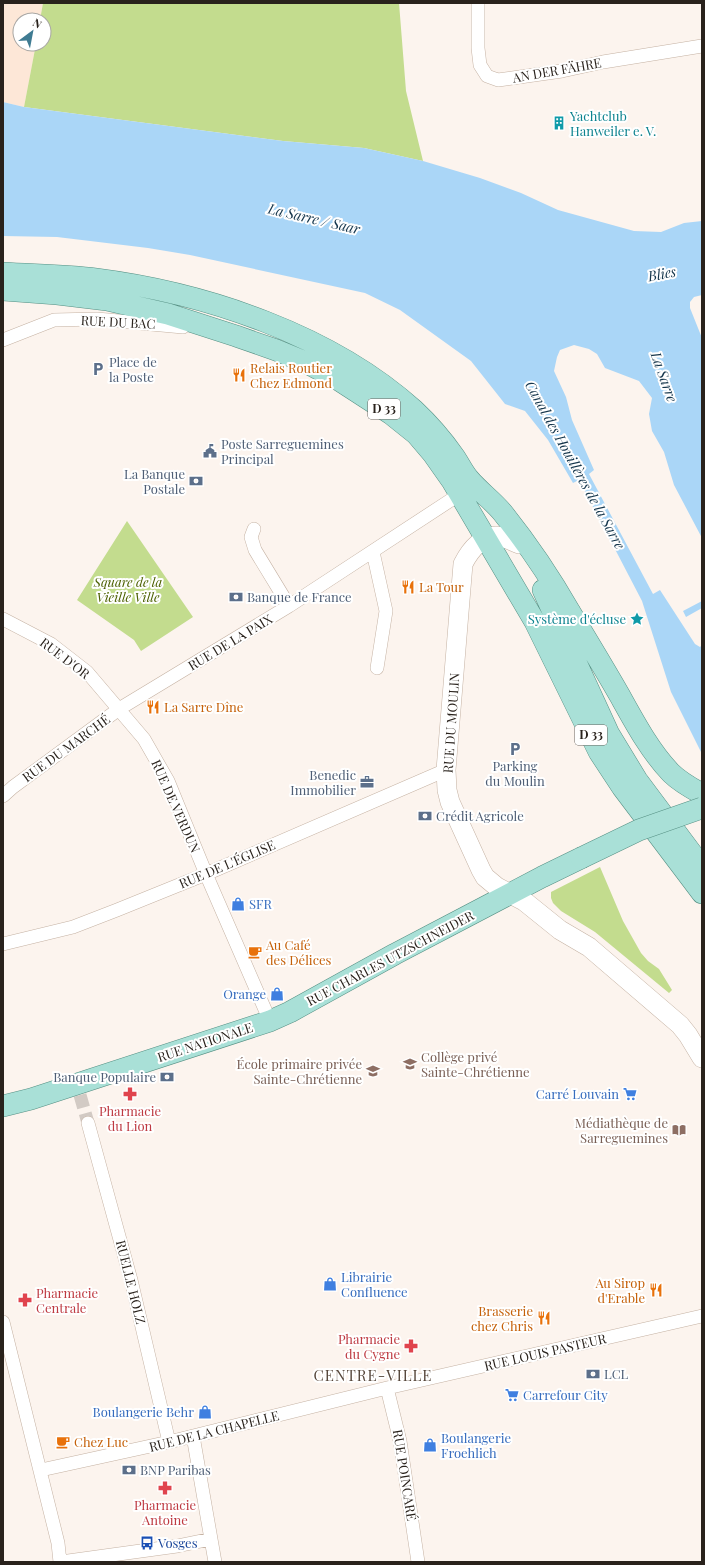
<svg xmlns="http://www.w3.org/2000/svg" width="705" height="1565" font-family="'Playfair Display',serif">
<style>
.built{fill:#fde7d7}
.green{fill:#c3dc8e}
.water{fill:#aad6f7}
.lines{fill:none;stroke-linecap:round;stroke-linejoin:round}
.street-tunnel{stroke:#d2cac4;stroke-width:13;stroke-dasharray:13 6;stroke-linecap:butt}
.street-casing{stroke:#c5b2a3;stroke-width:14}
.secondary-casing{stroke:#c5b2a3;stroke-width:20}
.primary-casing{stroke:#569084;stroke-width:22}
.street{stroke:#fff;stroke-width:13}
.secondary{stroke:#fff;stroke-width:19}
.primary{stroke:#a9e0d7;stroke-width:21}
.primary-bridge-casing{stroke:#569084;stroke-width:22;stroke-linecap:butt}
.primary-bridge{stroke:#a9e0d7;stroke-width:21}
.labels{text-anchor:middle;stroke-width:4;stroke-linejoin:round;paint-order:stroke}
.shield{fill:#fff;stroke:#696460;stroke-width:1}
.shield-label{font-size:12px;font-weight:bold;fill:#29221c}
.street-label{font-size:13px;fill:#29221c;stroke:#fff}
.culture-label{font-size:13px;fill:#0d838f;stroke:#fff;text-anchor:start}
.service-label{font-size:13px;fill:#4e5e75;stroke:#fff;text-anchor:start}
.food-label{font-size:13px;fill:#c56008;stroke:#fff;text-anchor:start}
.park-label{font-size:13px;font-style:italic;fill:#4c6001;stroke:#fff}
.shop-label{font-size:13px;fill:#366cbe;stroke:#fff;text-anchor:start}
.education-label{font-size:13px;fill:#785e54;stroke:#fff;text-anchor:end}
.health-label{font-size:13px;fill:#be3a42;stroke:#fff}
.transit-label{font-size:13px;fill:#164399;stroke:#fff;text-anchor:start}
.water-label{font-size:14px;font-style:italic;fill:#14354b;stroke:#fff}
.quarter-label{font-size:15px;letter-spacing:1px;fill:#56463a;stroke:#fff}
</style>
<rect width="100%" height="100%" fill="#fcf4ee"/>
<path class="built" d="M3 3H43L40 20H20V44H36L24 107 3 102Z"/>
<path class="green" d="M43 3H399L406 91 423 161 364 148 283 141 24 107 36 44H44V20H40Z
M127 521 193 617 141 651 134 640 77 600Z
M600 867 623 921 641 953 648 961 659 969 672 990 669 993 595 932 561 911 553 903 551 898V892Z"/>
<path class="water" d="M3 102 24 107 283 141 364 148 423 161 480 178 521 193 558 210 634 231 661 232 684 223 702 221V295L694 297 690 302V308L702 338V538L674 485 664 452 652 431 649 414 652 398 639 381 605 368 597 354 589 349 574 345 560 350 557 357 554 371 566 397 572 420 594 470 589 474 653 594 660 590 695 644 700 647 702 645V754L671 692 642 601 579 480 573 483 548 440 525 411 505 404 471 361 400 310 365 293 190 255 148 248 57 237 3 236Z
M702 601V608L686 617 683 611Z"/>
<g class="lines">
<path class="street-tunnel" d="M80 1095 88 1123"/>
<g class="street-casing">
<path id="street" d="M478 3V48L480 65 487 76 498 80 562 71 603 62 702 46
M3 340 54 320 97 319 183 327
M254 529 251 537 255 550 289 606
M373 552 386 611 377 668
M3 619 51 644 87 672 144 739 168 781 206 874 270 1021
M3 796 13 787 119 709 289 606 460 494
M3 944 73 927 117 910 206 874 446 770
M88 1123 131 1280 169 1442
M3 1322 58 1543 60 1562
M387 1388 400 1441 418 1562
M193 1436 215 1562
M41 1470 169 1442 387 1388 702 1316
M61 1562 177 1546 211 1539"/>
</g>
<g class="secondary-casing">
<path id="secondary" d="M519 544C514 542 508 539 502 537 484 532 470 550 463 564L446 770 447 790 450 802 481 870 485 877 497 887 524 901 560 930 589 947 680 1025 688 1035 702 1058"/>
</g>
<g class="primary-casing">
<path id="primary" d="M3 273C34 275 65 275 96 279 206 293 331 335 414 410 429 424 442 439 454 456 459 463 463 472 469 479 479 491 492 500 502 512 527 543 550 577 570 612 587 640 604 668 620 696 635 723 650 751 671 773 680 782 691 788 702 794
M3 290 57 294 107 300 168 314 236 336 276 350 305 362 337 379 391 414 416 434 433 454 452 481 535 622 599 752 622 787 702 893
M543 590 609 734 637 780 702 867
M3 1106 31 1099 270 1021 290 1012 395 954 542 877 581 858"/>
</g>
<use href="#street" class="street"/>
<use href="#secondary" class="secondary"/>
<use href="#primary" class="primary"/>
<g class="primary-bridge-casing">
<path id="primary-bridge" d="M581 858 639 830 702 808"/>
</g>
<use href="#primary-bridge" class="primary-bridge"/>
</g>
<defs>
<g id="building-bare" transform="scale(1.08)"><path d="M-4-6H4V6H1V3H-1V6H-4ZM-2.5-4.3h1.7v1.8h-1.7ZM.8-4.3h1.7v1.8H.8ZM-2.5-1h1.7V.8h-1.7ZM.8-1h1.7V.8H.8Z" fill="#0f9aa8" stroke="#fff" stroke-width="2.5" paint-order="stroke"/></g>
<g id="parking-bare" transform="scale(1.08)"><path d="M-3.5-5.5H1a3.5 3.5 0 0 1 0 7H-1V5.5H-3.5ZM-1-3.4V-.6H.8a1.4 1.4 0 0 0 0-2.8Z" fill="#5c6f8a" stroke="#fff" stroke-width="2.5" paint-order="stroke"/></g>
<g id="restaurant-bare" transform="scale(1.08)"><path d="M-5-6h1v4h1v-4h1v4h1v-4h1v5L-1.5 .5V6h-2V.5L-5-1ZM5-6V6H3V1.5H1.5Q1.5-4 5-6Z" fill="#e8710a" stroke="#fff" stroke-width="2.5" paint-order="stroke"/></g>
<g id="civic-bare" transform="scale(1.08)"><path d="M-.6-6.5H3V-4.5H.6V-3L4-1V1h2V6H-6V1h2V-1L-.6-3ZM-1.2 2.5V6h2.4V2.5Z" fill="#5c6f8a" stroke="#fff" stroke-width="2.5" paint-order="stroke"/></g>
<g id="bank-bare" transform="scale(1.08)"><path d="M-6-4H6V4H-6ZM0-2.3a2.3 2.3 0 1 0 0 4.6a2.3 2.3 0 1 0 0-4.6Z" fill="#5c6f8a" stroke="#fff" stroke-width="2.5" paint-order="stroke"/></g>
<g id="sight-bare" transform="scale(1.08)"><path d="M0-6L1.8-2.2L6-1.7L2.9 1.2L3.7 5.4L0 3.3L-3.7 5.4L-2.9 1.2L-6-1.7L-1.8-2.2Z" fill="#0f9aa8" stroke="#fff" stroke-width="2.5" paint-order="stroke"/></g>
<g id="office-bare" transform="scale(1.08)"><path d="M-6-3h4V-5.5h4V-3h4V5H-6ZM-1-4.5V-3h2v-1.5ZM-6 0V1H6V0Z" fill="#5c6f8a" stroke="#fff" stroke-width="2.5" paint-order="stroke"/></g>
<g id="shop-bare" transform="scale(1.08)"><path d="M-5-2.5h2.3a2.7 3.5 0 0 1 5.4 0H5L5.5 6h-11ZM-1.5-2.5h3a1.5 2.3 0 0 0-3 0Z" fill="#3f7fe0" stroke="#fff" stroke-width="2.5" paint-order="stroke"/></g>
<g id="cafe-bare" transform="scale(1.08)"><path d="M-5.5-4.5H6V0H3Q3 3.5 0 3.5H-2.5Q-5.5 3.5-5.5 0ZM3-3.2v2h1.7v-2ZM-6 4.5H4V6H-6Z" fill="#e8710a" stroke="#fff" stroke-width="2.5" paint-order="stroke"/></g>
<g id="school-bare" transform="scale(1.08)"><path d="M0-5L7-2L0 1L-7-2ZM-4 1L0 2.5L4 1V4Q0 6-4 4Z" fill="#8d6e63" stroke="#fff" stroke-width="2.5" paint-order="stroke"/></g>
<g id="pharmacy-bare" transform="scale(1.08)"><path d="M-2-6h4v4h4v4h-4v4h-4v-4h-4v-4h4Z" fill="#e0444e" stroke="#fff" stroke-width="2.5" paint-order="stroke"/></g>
<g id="supermarket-bare" transform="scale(1.08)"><path d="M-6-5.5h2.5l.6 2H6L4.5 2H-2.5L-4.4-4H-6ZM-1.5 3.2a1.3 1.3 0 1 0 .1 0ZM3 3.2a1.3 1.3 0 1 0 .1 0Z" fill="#3f7fe0" stroke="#fff" stroke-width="2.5" paint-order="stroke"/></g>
<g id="library-bare" transform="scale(1.08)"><path d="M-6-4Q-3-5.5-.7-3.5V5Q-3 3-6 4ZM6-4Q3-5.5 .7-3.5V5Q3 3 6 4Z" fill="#8d6e63" stroke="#fff" stroke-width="2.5" paint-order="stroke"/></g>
<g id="bus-bare" transform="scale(1.08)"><path d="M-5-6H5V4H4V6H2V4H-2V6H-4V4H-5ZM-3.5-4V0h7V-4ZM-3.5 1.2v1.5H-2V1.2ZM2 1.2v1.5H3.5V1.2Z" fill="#1a4fb4" stroke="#fff" stroke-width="2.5" paint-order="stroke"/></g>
</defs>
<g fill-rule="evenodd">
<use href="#building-bare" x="559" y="123"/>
<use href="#parking-bare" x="98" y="369"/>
<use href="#restaurant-bare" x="239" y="375"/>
<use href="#civic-bare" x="210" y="451"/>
<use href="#bank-bare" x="196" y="481"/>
<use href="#restaurant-bare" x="408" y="587"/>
<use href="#bank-bare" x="236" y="597"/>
<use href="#sight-bare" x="637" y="619"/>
<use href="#restaurant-bare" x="153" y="707"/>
<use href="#parking-bare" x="515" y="749"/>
<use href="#office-bare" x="367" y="782"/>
<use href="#bank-bare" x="425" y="816"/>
<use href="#shop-bare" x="238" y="904"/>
<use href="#cafe-bare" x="255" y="952"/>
<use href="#shop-bare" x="277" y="994"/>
<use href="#school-bare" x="410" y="1064"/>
<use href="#school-bare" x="373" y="1071"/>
<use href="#bank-bare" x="167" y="1077"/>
<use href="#pharmacy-bare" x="130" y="1094"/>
<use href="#supermarket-bare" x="630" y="1094"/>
<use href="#library-bare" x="679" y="1130"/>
<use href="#shop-bare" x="330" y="1284"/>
<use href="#restaurant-bare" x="656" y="1290"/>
<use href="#pharmacy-bare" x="25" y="1300"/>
<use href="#restaurant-bare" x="544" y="1318"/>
<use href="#pharmacy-bare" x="411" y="1346"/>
<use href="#bank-bare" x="593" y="1374"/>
<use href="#supermarket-bare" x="512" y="1395"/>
<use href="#shop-bare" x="205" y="1412"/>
<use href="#cafe-bare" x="63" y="1442"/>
<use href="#shop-bare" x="430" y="1445"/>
<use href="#bank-bare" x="129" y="1470"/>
<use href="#pharmacy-bare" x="165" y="1488"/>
<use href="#bus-bare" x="147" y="1543"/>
</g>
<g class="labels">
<g class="shield">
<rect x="368" y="399" width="32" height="20" rx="3"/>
<rect x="575" y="725" width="32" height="20" rx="3"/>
</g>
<g class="shield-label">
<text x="384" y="413">D 33</text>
<text x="591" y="739">D 33</text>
</g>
<g class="street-label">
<text transform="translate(557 70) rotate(-10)" y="5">AN DER FÄHRE</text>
<text transform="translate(118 322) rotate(3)" y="5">RUE DU BAC</text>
<text transform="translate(230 642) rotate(-31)" y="5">RUE DE LA PAIX</text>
<text transform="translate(65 658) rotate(37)" y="5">RUE D'OR</text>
<text transform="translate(451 723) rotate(-86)" y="5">RUE DU MOULIN</text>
<text transform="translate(66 748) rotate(-36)" y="5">RUE DU MARCHÉ</text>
<text transform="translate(176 806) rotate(66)" y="5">RUE DE VERDUN</text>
<text transform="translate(227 864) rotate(-23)" y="5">RUE DE L'ÉGLISE</text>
<text transform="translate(390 958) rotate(-28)" y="5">RUE CHARLES UTZSCHNEIDER</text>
<text transform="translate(205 1042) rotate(-18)" y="5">RUE NATIONALE</text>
<text transform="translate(131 1282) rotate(76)" y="5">RUELLE HOLZ</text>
<text transform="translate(545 1352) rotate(-13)" y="5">RUE LOUIS PASTEUR</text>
<text transform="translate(214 1431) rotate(-14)" y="5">RUE DE LA CHAPELLE</text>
<text transform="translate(405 1475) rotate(81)" y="5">RUE POINCARÉ</text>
</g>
<g class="culture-label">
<text x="570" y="121">Yachtclub<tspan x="570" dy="15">Hanweiler e. V.</tspan></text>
<text x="626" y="624" text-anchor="end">Système d'écluse</text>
</g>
<g class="service-label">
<text x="109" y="367">Place de<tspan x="109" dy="15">la Poste</tspan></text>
<text x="221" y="449">Poste Sarreguemines<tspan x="221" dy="15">Principal</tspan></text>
<text x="185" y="479" text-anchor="end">La Banque<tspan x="185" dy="15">Postale</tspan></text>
<text x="247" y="602">Banque de France</text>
<text x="515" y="771" text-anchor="middle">Parking<tspan x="515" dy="15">du Moulin</tspan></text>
<text x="356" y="780" text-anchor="end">Benedic<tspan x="356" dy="15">Immobilier</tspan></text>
<text x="436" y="821">Crédit Agricole</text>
<text x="156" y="1082" text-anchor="end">Banque Populaire</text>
<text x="604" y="1379">LCL</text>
<text x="140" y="1475">BNP Paribas</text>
</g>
<g class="food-label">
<text x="250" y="373">Relais Routier<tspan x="250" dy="15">Chez Edmond</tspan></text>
<text x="419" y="592">La Tour</text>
<text x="164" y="712">La Sarre Dîne</text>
<text x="266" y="950">Au Café<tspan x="266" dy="15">des Délices</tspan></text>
<text x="645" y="1288" text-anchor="end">Au Sirop<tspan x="645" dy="15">d'Erable</tspan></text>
<text x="533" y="1316" text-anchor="end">Brasserie<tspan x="533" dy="15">chez Chris</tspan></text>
<text x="74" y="1447">Chez Luc</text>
</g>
<g class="park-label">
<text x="128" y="587">Square de la<tspan x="128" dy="15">Vieille Ville</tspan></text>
</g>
<g class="shop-label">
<text x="249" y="909">SFR</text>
<text x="266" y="999" text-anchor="end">Orange</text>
<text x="619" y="1099" text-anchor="end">Carré Louvain</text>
<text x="341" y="1282">Librairie<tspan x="341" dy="15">Confluence</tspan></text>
<text x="523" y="1400">Carrefour City</text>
<text x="194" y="1417" text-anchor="end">Boulangerie Behr</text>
<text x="441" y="1443">Boulangerie<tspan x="441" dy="15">Froehlich</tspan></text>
</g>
<g class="education-label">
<text x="421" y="1062" text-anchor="start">Collège privé<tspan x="421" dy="15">Sainte-Chrétienne</tspan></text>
<text x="362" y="1069">École primaire privée<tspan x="362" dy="15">Sainte-Chrétienne</tspan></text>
<text x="668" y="1128">Médiathèque de<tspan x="668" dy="15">Sarreguemines</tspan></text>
</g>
<g class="health-label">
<text x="130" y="1116">Pharmacie<tspan x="130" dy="15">du Lion</tspan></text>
<text x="36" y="1298" text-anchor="start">Pharmacie<tspan x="36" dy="15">Centrale</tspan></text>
<text x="400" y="1344" text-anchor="end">Pharmacie<tspan x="400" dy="15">du Cygne</tspan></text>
<text x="165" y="1510">Pharmacie<tspan x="165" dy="15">Antoine</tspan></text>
</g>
<g class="transit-label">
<text x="158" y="1548">Vosges</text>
</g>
<g class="water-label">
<text transform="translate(314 219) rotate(13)" y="5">La Sarre / Saar</text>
<text transform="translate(662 274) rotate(-11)" y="5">Blies</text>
<text transform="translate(664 377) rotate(70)" y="5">La Sarre</text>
<text transform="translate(575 465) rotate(61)" y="5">Canal des Houillères de la Sarre</text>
</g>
<g class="quarter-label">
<text x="373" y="1381">CENTRE-VILLE</text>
</g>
</g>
<rect width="705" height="1565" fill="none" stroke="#29221c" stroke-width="8"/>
<g transform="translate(32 32) rotate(32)"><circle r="19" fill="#ffffff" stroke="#a9a7a4"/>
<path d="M0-3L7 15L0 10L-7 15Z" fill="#3f7b92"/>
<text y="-6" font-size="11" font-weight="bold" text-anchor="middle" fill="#29221c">N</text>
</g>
</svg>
